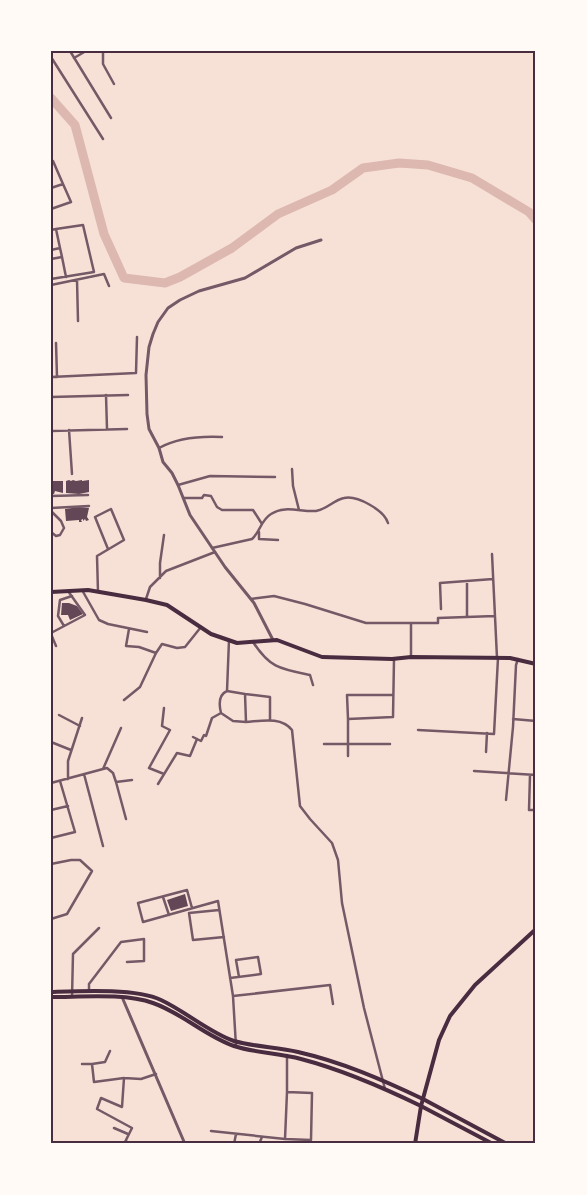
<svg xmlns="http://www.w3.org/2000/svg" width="587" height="1195" font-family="Commissioner,sans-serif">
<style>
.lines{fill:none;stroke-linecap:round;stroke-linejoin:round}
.river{stroke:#dcb8b0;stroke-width:9}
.building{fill:#644757}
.minor{stroke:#755966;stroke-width:2.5}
.tertiary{stroke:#755966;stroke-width:3}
.secondary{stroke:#4a2c40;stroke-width:4}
.primary{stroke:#4a2c40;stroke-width:4}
.neatline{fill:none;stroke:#4a2c40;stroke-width:2}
</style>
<rect width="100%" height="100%" fill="#f7e1d7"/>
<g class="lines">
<path class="river" d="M51 98 75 125 104 234 124 278 165 283 180 277 232 248 278 214 332 190 363 168 399 163 428 165 472 178 529 212 536 220"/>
</g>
<path class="building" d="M69 480 71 481 73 480 76 481 82 480V481L89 480V492L79 494 66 493V481Z
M51 481H63V493L55 491 54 494H52Z
M79 507 89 508 87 517 89 520 86 521 85 519 83 521V519L81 520 82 522H79V520L66 521 65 509Z
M62 603H69L77 606 83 614 70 620 68 615H61Z
M185 894 188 906 171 911 167 900Z"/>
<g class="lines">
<path class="minor" d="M70 51 111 118
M103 51V64L114 84
M51 57 103 139
M74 58 86 51
M51 162 53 161 63 184
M51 188 63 184 71 202 51 209
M51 230 56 229 60 248 51 250
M62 257 66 277
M51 259 62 257 60 248
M51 279 94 272 83 225 56 229
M77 280 78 321
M51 285 104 274 109 286
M56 343 57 377
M51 377 136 373 137 337
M106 395 107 429
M51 397 128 395
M69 430 72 474
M51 431 127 429
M159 448C177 438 201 436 222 437
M292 469 293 486 299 510
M178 485 210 476 275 477
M51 496 88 495
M184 498H202L204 495 211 496 217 507 222 510H253L262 524
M51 508 89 506
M51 511 61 521 64 528 60 535 56 536 51 532
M259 532V539L278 540
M212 548 252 539C260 532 261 520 271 514 285 505 300 512 316 511 327 509 334 500 344 498 357 495 384 510 388 523
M492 554 497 658
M160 578V563L164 535
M82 590 99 620 108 624 147 632
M98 592 97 556 124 540 111 509 95 517 108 549
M146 599 150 587 166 571 215 552
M251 599 274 596 305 604 366 623H438V618L495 616
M441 609 440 583 493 579
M467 617V581
M411 623V657
M64 626 58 616 60 600 72 596
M51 633 85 615 68 591
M51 634 56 646
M229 640 227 691 245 694 246 722C261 721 281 716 292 730L300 806 310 819 332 843 338 860 342 903 364 1008 385 1089
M253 642C270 668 280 669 310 675L313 685
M156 653 162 644 177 648 185 647 201 627
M227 691C218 695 219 705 221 713L233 721 246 722
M245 694 270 697V720
M124 700 140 687 156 653 139 647 126 646 129 629
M59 715 80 726
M348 719 347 695H393
M513 719 536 721
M418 730 494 734 498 658
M193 737 201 741 204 735 206 736 212 718 221 713
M51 742 71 750
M324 744H390
M486 752 487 733
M348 756V719L393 717 394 659
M103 769 107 768 113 773 116 782 132 780
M474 771 536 775
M84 774 103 846
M164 774 149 768 170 730 162 726 164 708
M530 775 529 810H536
M68 779V761L82 718
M116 782 126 819
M51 783 103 769 121 728
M158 784 177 753 190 756 197 739
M506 800 513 727 516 665 518 659
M51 810 68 806
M51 838 75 832 60 781
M51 864 71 860H80L92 871 67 914 51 919
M163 897 169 915
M192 908 187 890 138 903 143 922 218 901 233 996 236 1046
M219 910 189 913 193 940 224 937
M230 978 261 974 258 957 236 960 239 977
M89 990V984L121 942 144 939V961L127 962
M233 996 330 985 333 1004
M72 997 73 954 99 928
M82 1064H92L94 1082 124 1078 141 1079 156 1074
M92 1064 105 1062 110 1051
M124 1078 122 1107 101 1098 97 1109 132 1128 124 1144
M114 1128 128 1134
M211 1131 285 1139 287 1092V1055
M285 1139 311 1140 312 1093 287 1092
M126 1141 131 1144
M234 1144 236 1134
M259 1144 262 1137"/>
<path class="tertiary" d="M273 640 254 603 225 567 190 515 178 485 172 473 163 462 159 448 149 429 147 414 146 375 149 347 153 334 158 322 168 308 180 300 199 291 245 278 296 248 321 240
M122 997 185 1144"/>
<path class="secondary" d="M51 592 88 590 146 600 167 605 211 634 237 643 277 640 322 657 392 659 411 657 510 658 536 664
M51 992C80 991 136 988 161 1000 185 1011 210 1033 234 1041 255 1047 278 1047 298 1052 342 1062 383 1080 423 1099
M51 997C81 997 125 993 153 1003 182 1013 205 1036 234 1046 255 1053 279 1053 301 1059 343 1070 382 1087 421 1106"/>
<path class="primary" d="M423 1099 507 1144
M421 1106 493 1144
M415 1144 421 1106 439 1040 450 1016 475 985 536 929"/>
</g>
<rect width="587" height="1195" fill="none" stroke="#fffaf5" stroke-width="105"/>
<rect x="52" y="52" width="482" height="1090" class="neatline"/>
</svg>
